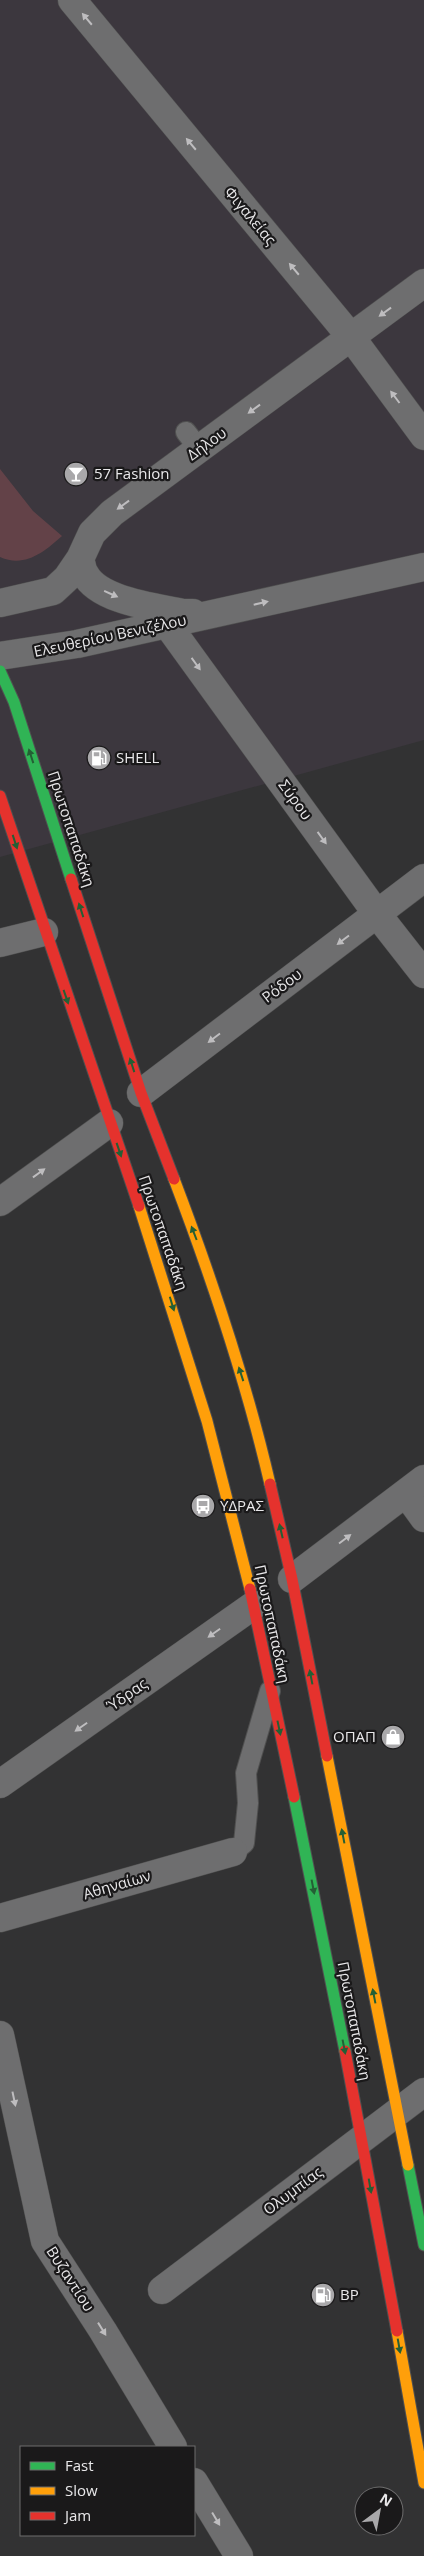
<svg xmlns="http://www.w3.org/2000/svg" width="424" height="2556" font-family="'Open Sans',sans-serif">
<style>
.built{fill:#3c373e}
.green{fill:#634248}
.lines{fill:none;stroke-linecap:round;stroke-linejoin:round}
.lane-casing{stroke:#505050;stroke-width:22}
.street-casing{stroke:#505050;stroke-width:29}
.fast-casing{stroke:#505050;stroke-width:13}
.slow-casing{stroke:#505050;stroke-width:13}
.jam-casing{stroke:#505050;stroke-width:13}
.lane{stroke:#6e6e6f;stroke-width:20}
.street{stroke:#6e6e6f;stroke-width:28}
.fast{stroke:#30b455;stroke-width:11}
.slow{stroke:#ff9f0a;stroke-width:11}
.jam{stroke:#e5322d;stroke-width:11}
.oneway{fill:#bebdbf}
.oneway2{fill:#245f35}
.labels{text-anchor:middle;stroke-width:4.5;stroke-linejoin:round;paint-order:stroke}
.street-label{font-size:15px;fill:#e9e8ea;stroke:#1a191a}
.poi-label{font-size:15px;fill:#e9e8ea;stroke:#1a191a;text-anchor:start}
</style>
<rect width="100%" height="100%" fill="#323233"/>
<path class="built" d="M0 0H424V740L0 857Z"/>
<path class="green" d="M0 469 33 511 62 536C44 552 25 568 0 557Z"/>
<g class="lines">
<g class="lane-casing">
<path id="lane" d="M186 432 199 449
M233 1852 244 1843 248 1803 246 1773 270 1691"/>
</g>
<g class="street-casing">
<path id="street" d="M72 0 351 337 424 436
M80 559C82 564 82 570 85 574 99 601 156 607 183 613H193
M0 603 53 591 67 578 80 559 92 533 112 513 424 283
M167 624 377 914 424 974
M0 656 77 644 424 567
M0 943 44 932
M141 1093 424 878
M0 1202 109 1123
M406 1493 424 1518
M292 1579 424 1479
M0 1784 254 1605
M0 1918 233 1852
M0 2035 45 2241 103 2331 173 2447
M162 2290 424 2092
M194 2482 239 2556"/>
</g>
<g class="fast-casing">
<path id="fast" d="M0 671 14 702 71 879
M294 1797 345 2051
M408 2165 424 2245"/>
</g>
<g class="slow-casing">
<path id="slow" d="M174 1179C212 1279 246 1380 270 1484
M139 1206 207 1421 250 1589
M327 1756 408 2165
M397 2331 424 2483"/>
</g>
<g class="jam-casing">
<path id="jam" d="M0 796 139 1206
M71 879 141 1093 174 1179
M270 1484 292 1579 327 1756
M250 1589 294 1797
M345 2051 397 2331"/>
</g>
<use href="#lane" class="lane"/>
<use href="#street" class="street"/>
<use href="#fast" class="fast"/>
<use href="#slow" class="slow"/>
<use href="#jam" class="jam"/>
</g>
<defs><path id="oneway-solid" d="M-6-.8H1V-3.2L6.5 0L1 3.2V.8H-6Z" transform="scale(1.25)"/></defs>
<g class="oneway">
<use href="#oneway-solid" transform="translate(87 19) rotate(-130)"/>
<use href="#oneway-solid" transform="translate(191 144) rotate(-130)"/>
<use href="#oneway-solid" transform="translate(294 269) rotate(-130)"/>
<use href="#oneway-solid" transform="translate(385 312) rotate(144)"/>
<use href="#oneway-solid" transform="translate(395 397) rotate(-127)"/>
<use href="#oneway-solid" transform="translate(254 409) rotate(144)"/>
<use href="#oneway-solid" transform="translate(123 505) rotate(144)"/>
<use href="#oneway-solid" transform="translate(111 594) rotate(24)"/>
<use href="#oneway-solid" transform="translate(261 603) rotate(-13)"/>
<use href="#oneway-solid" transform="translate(196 664) rotate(54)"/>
<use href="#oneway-solid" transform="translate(322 838) rotate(54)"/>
<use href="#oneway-solid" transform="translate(343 940) rotate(143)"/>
<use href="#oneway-solid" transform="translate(214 1038) rotate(143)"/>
<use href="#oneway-solid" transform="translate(39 1173) rotate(-36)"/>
<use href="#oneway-solid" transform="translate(345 1539) rotate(-37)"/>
<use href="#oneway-solid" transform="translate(214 1633) rotate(145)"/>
<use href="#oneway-solid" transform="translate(81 1727) rotate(145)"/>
<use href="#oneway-solid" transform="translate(14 2099) rotate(78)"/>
<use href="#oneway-solid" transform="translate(102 2329) rotate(58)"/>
<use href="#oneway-solid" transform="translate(216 2519) rotate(59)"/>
</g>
<g class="oneway2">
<use href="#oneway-solid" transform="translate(31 756) rotate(-108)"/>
<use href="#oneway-solid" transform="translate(15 842) rotate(72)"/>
<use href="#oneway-solid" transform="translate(81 910) rotate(-108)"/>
<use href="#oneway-solid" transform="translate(66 997) rotate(71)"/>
<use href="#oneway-solid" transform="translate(132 1065) rotate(-108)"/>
<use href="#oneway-solid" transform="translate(119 1150) rotate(71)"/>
<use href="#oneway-solid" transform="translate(194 1233) rotate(-111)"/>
<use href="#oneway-solid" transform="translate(172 1304) rotate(73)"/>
<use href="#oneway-solid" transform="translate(241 1374) rotate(-108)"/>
<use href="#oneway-solid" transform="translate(281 1531) rotate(-103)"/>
<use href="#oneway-solid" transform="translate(311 1677) rotate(-101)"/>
<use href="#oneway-solid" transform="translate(279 1728) rotate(78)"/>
<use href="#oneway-solid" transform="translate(343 1836) rotate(-101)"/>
<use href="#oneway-solid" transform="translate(313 1887) rotate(79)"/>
<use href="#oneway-solid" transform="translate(374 1996) rotate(-101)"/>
<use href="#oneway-solid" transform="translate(344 2047) rotate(79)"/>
<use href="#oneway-solid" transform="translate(370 2186) rotate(80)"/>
<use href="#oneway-solid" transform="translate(399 2346) rotate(80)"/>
</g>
<defs>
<g id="bar-disc" transform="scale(1.25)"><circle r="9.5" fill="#a9a8aa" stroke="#1a191a"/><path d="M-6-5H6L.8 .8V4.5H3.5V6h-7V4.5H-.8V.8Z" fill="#fff"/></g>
<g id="fuel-disc" transform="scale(1.25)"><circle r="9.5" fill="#a9a8aa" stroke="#1a191a"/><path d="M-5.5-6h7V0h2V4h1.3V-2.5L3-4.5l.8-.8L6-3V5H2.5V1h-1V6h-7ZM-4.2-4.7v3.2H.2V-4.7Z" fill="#fff"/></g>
<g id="bus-disc" transform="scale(1.25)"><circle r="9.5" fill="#a9a8aa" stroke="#1a191a"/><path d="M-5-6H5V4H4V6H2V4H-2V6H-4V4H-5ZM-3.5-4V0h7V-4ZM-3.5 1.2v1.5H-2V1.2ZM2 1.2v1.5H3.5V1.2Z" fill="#fff"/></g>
<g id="shop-disc" transform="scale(1.25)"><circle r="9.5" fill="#a9a8aa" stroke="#1a191a"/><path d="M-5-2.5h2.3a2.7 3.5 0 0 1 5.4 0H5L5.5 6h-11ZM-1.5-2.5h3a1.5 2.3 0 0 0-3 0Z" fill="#fff"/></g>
</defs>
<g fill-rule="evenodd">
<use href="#bar-disc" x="76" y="474"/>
<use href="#fuel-disc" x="99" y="758"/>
<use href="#bus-disc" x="203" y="1506"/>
<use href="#shop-disc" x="393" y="1737"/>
<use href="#fuel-disc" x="323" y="2295"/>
</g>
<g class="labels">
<g class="street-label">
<text transform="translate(250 216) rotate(50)" y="5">Φιγαλείας</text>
<text transform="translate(207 444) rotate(-36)" y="5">Δήλου</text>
<text transform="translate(110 636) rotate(-12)" y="5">Ελευθερίου Βενιζέλου</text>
<text transform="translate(295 800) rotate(54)" y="5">Σύρου</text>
<text transform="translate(71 829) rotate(72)" y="5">Πρωτοπαπαδάκη</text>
<text transform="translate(282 986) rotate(-37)" y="5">Ρόδου</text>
<text transform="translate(163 1233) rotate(71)" y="5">Πρωτοπαπαδάκη</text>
<text transform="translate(272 1624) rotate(78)" y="5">Πρωτοπαπαδάκη</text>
<text transform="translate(127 1695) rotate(-35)" y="5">Ύδρας</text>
<text transform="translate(117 1885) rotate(-16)" y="5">Αθηναίων</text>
<text transform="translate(354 2021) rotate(79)" y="5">Πρωτοπαπαδάκη</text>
<text transform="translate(293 2191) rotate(-37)" y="5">Ολυμπίας</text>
<text transform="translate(70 2279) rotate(57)" y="5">Βυζαντίου</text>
</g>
<g class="poi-label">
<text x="94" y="479">57 Fashion</text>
<text x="116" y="763">SHELL</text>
<text x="220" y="1511">ΥΔΡΑΣ</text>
<text x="376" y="1742" text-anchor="end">ΟΠΑΠ</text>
<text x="340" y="2300">BP</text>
</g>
</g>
<rect x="20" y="2446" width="175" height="90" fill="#1a191a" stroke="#6d6c6d"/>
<rect x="30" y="2462" width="25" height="8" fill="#30b455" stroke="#6d6c6d"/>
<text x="65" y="2471" font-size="15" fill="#e9e8ea">Fast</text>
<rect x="30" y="2487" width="25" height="8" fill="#ff9f0a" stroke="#6d6c6d"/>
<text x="65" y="2496" font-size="15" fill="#e9e8ea">Slow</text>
<rect x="30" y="2512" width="25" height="8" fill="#e5322d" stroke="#6d6c6d"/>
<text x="65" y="2521" font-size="15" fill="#e9e8ea">Jam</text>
<g transform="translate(379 2511) rotate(32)"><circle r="24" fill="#1a191a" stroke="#6d6c6d"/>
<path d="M0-4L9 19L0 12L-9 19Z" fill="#a9a8aa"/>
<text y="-8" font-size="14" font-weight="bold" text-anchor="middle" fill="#e9e8ea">N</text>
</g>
</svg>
